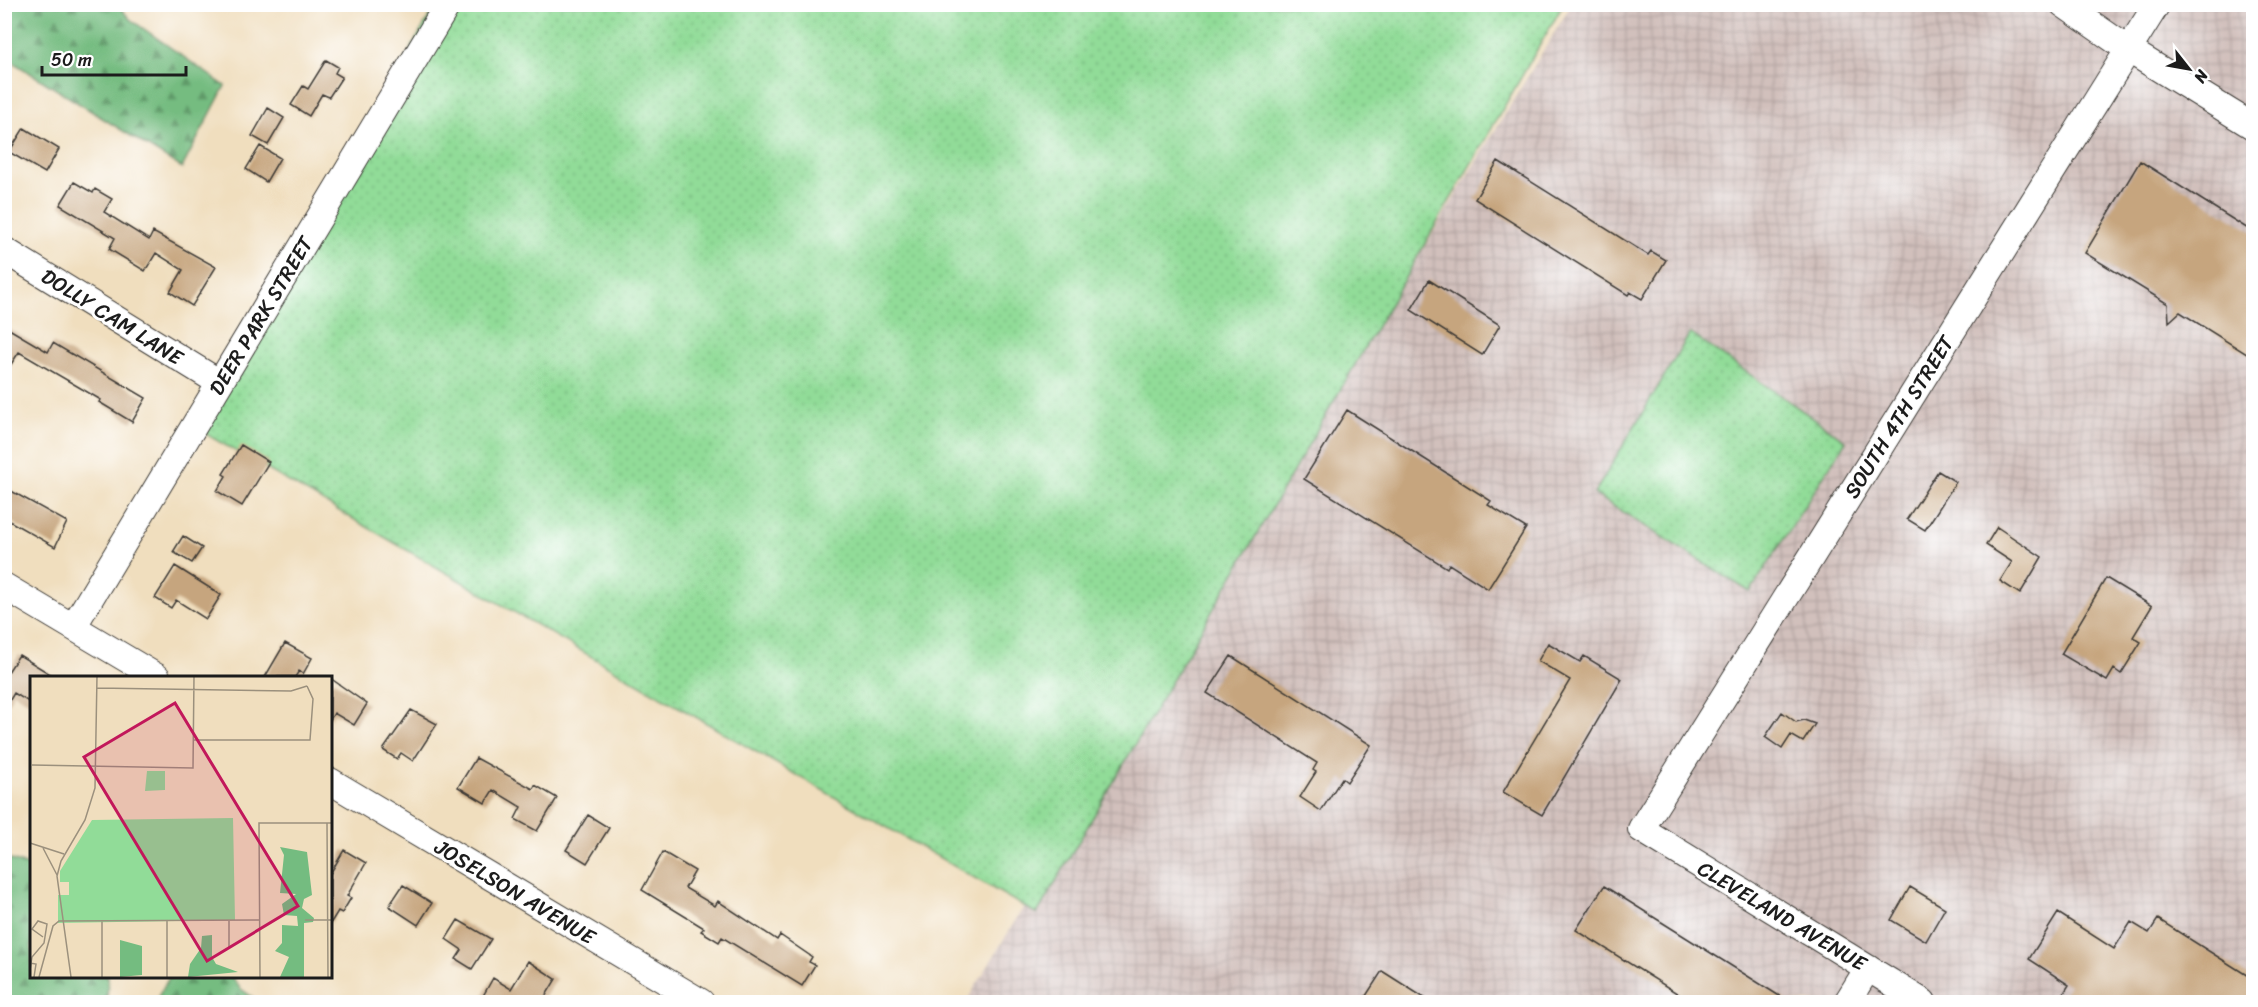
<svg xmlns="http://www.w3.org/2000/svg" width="2258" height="1007" font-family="Sriracha,sans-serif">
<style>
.industrial{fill:url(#industrial-grid)}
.grass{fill:url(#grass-dots);stroke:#567c5a;stroke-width:1.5}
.forest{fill:url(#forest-firs);stroke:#486c4e;stroke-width:1.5}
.building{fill:#c6a57e}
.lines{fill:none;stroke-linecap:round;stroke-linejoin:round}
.minor-casing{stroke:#3c3934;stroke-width:28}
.minor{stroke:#fff;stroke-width:26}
.labels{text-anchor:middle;stroke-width:6;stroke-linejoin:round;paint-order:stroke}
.street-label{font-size:21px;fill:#1c1c1c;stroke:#fff}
.inset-road{fill:none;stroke:#9b907d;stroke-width:1.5}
.view{fill:#c2185b;fill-opacity:0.15;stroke:#c2185b;stroke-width:3}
.inset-edge{fill:none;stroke:#1c1c1c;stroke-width:3}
</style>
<defs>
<pattern id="industrial-grid" width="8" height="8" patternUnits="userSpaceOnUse" patternTransform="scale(1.5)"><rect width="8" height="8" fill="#d1c0bc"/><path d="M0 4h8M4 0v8" fill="none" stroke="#b3a4a1"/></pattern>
<pattern id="grass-dots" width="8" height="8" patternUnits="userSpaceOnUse" patternTransform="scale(1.5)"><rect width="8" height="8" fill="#91dc98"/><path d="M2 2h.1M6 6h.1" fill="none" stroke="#7cbc82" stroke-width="1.8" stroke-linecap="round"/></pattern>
<pattern id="forest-firs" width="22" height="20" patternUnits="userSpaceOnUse" patternTransform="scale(1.5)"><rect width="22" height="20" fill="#74bc80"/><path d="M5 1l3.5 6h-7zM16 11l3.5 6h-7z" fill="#5e9868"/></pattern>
</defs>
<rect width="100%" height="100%" fill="#fff"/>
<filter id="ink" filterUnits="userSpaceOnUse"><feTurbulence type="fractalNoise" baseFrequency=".0167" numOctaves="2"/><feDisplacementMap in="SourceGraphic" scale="12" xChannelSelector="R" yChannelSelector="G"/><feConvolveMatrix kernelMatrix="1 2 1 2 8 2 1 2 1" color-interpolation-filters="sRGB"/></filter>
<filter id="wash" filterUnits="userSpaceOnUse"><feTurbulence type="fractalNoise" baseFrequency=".008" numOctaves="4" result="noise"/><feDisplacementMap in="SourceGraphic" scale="24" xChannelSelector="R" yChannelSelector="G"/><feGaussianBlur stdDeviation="1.35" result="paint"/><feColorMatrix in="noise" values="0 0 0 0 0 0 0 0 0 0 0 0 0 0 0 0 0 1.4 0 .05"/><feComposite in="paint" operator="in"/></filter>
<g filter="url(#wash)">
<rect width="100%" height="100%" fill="#f0debe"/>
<path class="industrial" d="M1571 5H2253V1002H966Z"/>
<path class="grass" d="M436 5H1563L1037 914 192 426Z
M1690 333 1846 441 1750 592 1594 494Z"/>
<path class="forest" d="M5 4 118 5 130 19 225 86 182 168 11 61H5Z
M4 857 31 867 32 976H108L107 1002H5Z
M170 976H231L241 989 259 1002H155Z"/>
<g id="blocks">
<path class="building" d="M326 60 338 67 335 73 342 77 329 97 322 94 309 116 291 105 303 86 308 89Z
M268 108 284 118 268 145 252 136Z
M24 128 59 149 45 173 9 152Z
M260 146 280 158 266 182 246 169Z
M1498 161 1648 255 1651 251 1666 260 1642 299 1630 292 1628 295 1475 199Z
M2140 161 2253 232V358L2180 312 2169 322 2168 304 2085 253Z
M74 182 93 193 95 189 112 199 104 212 149 240 153 232 216 267 192 306 170 292 183 270 156 253 145 271 109 249 115 238 60 205Z
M1429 280 1500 325 1482 355 1411 310Z
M4 326 48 352 53 343 146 398 132 422 99 402 101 400 19 352 4 375Z
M1347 410 1491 501 1488 505 1526 528 1488 589 1449 564 1447 568 1304 479Z
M241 445 269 462 242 506 217 491 226 476 223 474Z
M1938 471 1956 482 1925 530 1907 519Z
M4 487 67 522 55 547 4 518Z
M1997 527 2042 557 2020 594 2000 581 2012 562 1986 545Z
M183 536 202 548 192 563 173 552Z
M175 566 221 595 206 619 176 600 171 608 155 598Z
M2106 578 2152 606 2133 637 2141 642 2121 674 2114 669 2107 681 2061 654Z
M285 643 312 658 303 674 299 671 295 677H265Z
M1548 643 1580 662 1584 656 1622 679 1542 815 1503 792 1570 680 1538 661Z
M19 655 55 677H32V704L14 693 4 710V678Z
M1231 656 1371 745 1347 782 1342 778 1321 811 1300 797 1316 772 1313 770 1317 763 1207 693Z
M330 678 367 704 354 725 334 713 330 720Z
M411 710 437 724 413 761 401 753 397 759 383 750Z
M1782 712 1796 722 1804 720 1815 724 1803 742 1791 735 1782 749 1765 737Z
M476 758 533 789 535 785 557 798 537 831 515 819 521 807 493 790 485 803 458 787Z
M588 815 609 828 587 863 566 850Z
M344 850 366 863 347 896 351 898 342 913 338 911 330 924V874Z
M663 852 695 871 685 888 715 906 718 901 777 940 780 935 812 957 809 962 815 965 802 986 722 937 719 942 701 931 704 928 642 890Z
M403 885 432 903 418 925 389 906Z
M1604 886 1789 1002H1691L1576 930Z
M1910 887 1945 908 1926 941 1891 920Z
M2058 913 2114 949 2131 922 2149 933 2158 919 2253 979V1002H2073L2062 996 2069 985 2029 959Z
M458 920 491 939 472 969 456 959 462 950 446 939Z
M528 961 556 979 542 1002H494L483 996 493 978 511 989Z
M1382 971 1431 1002H1362Z"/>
</g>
</g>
<g filter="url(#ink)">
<use href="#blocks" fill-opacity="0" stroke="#3c3934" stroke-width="1.5"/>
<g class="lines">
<g class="minor-casing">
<path id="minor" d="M2063 4 2129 50 2254 127
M4 250 220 383
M4 586 157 677
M73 627 448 4
M330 781 701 1002
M1847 1002 1868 968
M1923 1002 1641 829 2157 4"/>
</g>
<use href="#minor" class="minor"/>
</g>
</g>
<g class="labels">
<g class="street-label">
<text transform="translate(261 316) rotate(-59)" y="7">DEER PARK STREET</text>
<text transform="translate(112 317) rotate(32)" y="7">DOLLY CAM LANE</text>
<text transform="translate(1899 417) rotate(-58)" y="7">SOUTH 4TH STREET</text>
<text transform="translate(515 892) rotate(31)" y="7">JOSELSON AVENUE</text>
<text transform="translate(1782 916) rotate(31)" y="7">CLEVELAND AVENUE</text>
</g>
</g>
<g transform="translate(30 676)">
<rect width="302" height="302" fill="#f0debe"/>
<path d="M117 95H135V114L115 115ZM203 142 205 244 28 247V219H39V206H30V195L62 144Z" fill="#91dc98"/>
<path d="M250 171 277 176 282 219 274 223 272 232 284 242 283 246 274 247V301H250L259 281 245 275 252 267V249L268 250 267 240 254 239 252 228 266 218 250 217 254 179ZM182 259V281L186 288 208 296 158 301 160 288 171 272 172 260ZM90 264 112 270V299L90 301Z" fill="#74bc80"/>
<path class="inset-road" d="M67 12 261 15 277 10M163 64H280L283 23 277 10M2 89 163 92 164 0M297 147 298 301M0 167 34 178M13 172 27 199M137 244V301M275 244H302M199 273V244M0 287 6 288 4 301M0 294 2 281 14 267 17 248 8 245 2 253 13 261M9 301 23 250 29 245 229 244M41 301 27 200 31 185 55 144 65 112 67 0M72 301V245M230 301 229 147H302"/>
<path class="view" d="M145 27 268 230 177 285 54 81Z"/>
<rect width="302" height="302" class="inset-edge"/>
</g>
<rect width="2258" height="1007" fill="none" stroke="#fff" stroke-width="24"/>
<g transform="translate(2189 69) rotate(121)" stroke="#ffffff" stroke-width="4.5" paint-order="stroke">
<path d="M0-4.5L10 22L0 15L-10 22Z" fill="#1c1c1c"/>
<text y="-9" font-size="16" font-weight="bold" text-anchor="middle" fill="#1c1c1c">N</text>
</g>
<path d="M42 66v9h144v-9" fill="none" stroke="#1c1c1c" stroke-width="3"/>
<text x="51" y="66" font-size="18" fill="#1c1c1c" stroke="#ffffff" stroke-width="4.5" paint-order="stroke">50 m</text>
</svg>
